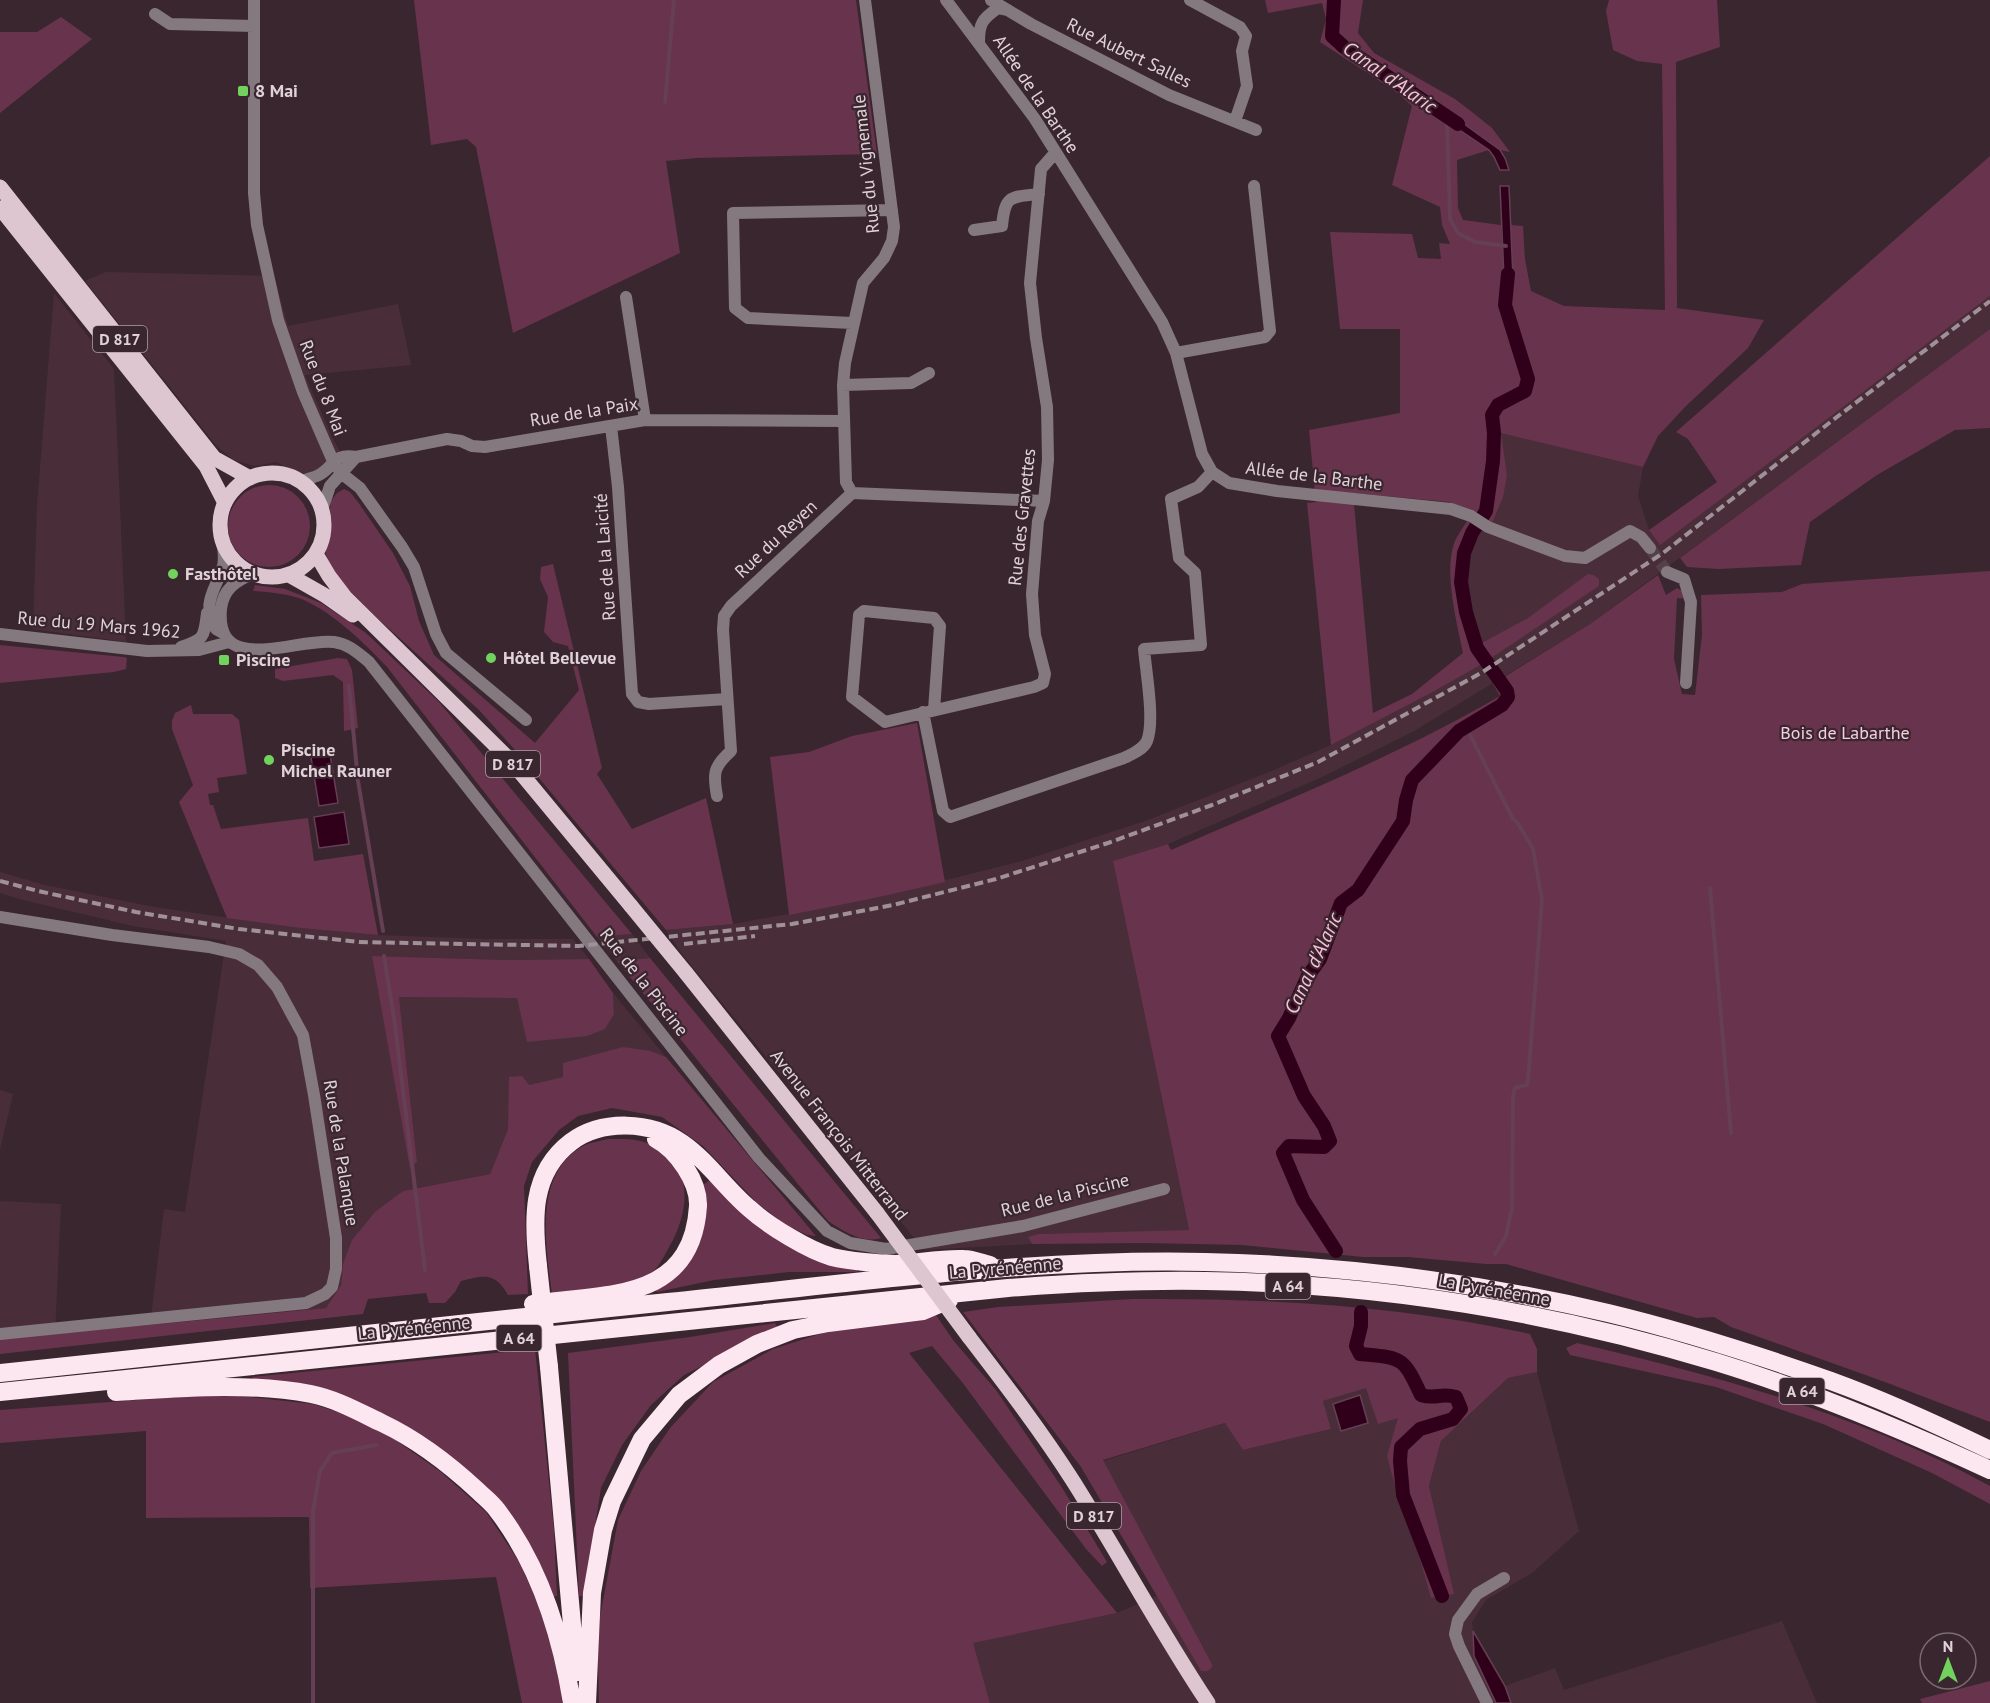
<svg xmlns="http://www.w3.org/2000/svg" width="1990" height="1703" font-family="'PT Sans',sans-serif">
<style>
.built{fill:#492e3a}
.green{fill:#68334d}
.water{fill:#30001b;stroke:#653f54;stroke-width:1.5}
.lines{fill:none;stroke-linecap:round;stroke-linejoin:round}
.stream{stroke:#653f54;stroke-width:4}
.canal{stroke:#30001b;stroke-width:14}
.minor-tunnel{stroke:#534048;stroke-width:12;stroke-dasharray:12 6;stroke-linecap:butt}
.minor{stroke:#84797e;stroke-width:12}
.primary{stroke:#ddc6cf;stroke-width:15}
.motorway{stroke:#fce6ef;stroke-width:18}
.rail{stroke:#a09097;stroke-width:4;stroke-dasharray:9 4.5;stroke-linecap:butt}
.primary-bridge{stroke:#ddc6cf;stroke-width:15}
.motorway-bridge{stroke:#fce6ef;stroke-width:18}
.poi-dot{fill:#71d35e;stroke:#3a262f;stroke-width:2}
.labels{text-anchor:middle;stroke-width:4.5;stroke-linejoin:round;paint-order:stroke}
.shield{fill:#3a262f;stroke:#ae9ea5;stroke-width:1.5}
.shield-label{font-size:16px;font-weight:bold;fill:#e0d2d8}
.street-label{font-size:18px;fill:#e0d2d8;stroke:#3a262f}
.poi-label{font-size:18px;font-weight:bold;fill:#e0d2d8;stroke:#3a262f;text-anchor:start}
.park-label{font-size:18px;fill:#f5cedf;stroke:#3a262f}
.water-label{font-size:20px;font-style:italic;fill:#fac0d9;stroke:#3a262f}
</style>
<rect width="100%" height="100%" fill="#3a262f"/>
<path class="built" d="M106 272 274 276 288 326 398 304 411 365 305 375 333 439 343 457 319 470 301 474 276 462 255 466 233 460 216 445 85 281Z
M54 293 114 369 126 642 33 629 37 506Z
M1990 296V329L1590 624 1414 731 1320 778 1168 844 1113 861 1189 1231 1038 1234 1029 1237 1032 1244 924 1250 682 954 666 930 733 924 870 899 1022 861 1148 820 1274 770 1331 745 1429 694 1528 618 1482 644 1469 605 1465 573 1469 554 1481 532 1492 523 1507 475 1500 432 1643 467 1638 496 1649 530 1660 544Z
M0 872 45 885 154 907 300 928 378 935 485 939H573L589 959 505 960 372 956 417 1162 399 997 517 998 528 1042 614 1014 613 993 666 1057 651 1051 563 1063 564 1077 529 1085 510 1110 508 1129 490 1174 403 1191 343 1264 341 1285 326 1308 150 1325 164 1209 185 1212 226 941 133 926 23 900 0 893Z
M632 934 650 958 617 961 597 937Z
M0 1090 13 1094 0 1150Z
M0 1201 61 1204 55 1334 0 1339Z
M1537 1372 1579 1531 1532 1573 1486 1600 1472 1622 1473 1631 1505 1686 1555 1668 1564 1690 1782 1621 1817 1703H990L972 1643 1117 1613 1157 1596 1201 1671 1213 1666 1103 1461 1226 1423 1243 1450 1331 1429 1323 1401 1366 1387 1399 1417 1398 1497 1421 1563 1431 1597 1453 1594 1429 1486 1441 1441 1508 1378Z"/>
<path class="green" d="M414 0H856L877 154 696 158 666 161 680 253 513 333 476 147 467 139 431 145Z
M1265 0H1363L1358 33 1374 53 1455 99 1472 112 1492 128 1510 152 1500 150 1446 111 1442 118 1489 150 1457 160 1458 208 1463 220 1501 225 1504 278 1512 291 1511 225 1523 226 1525 259 1531 291 1564 306 1665 310 1662 64 1637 61 1613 50 1606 11 1609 0H1717L1720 47 1676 62 1677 308 1764 320 1748 348 1686 406 1658 436 1643 467 1501 433 1507 475 1503 497 1492 523 1472 511 1449 502 1353 493 1373 713 1412 694 1463 653C1457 623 1443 571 1455 541 1458 534 1463 528 1467 521L1481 532C1474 545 1466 558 1465 573 1464 596 1475 621 1482 643L1528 618 1588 574 1593 575 1599 579V586L1482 664 1429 694 1331 745 1307 503 1316 502 1309 430 1400 413V329H1340L1330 232 1412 234 1418 258 1441 259 1439 243 1450 244 1442 225 1440 207 1392 185 1412 106 1395 91 1320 42 1326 19 1322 3 1268 13Z
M61 17 92 39 0 113V32H37Z
M1990 156V296L1660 545 1649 530 1717 482 1688 439 1676 432Z
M1990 329V428L1955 430 1877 475 1810 522 1801 565 1719 569 1687 567 1680 558Z
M228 526a41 41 0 1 1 82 0a41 41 0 1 1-82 0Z
M344 489 350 492 358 502 393 553 410 586 419 621 434 655 535 743 579 690 568 646 553 642 544 632 548 597 540 579 541 567 553 564 602 768 597 774 632 829 706 798 733 924 666 930 523 759 479 710 376 617 331 572 325 551 331 501 337 493Z
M1990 571V1422L1885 1382 1731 1327 1714 1317 1697 1318 1506 1264H1486L1408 1257H1363L1242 1245 1146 1243 1032 1244 1028 1237 1038 1234 1189 1230 1113 861 1168 844 1171 850C1282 802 1395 757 1500 696L1493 684 1590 624 1658 575 1666 595 1677 588 1686 593 1690 599 1677 598 1674 659 1682 694 1695 695 1702 635 1701 595 1782 592 1802 584Z
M255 585 285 589 321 603 366 633 439 702 632 934 597 937 387 667C363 642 336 615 304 600 290 594 268 592 253 591Z
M0 645 124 657 127 658 126 669 114 672 0 683Z
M338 658 347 659 352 670 358 728 344 731 343 682 333 675 283 681 275 678V669Z
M191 705 193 714H232L239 720 247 774 217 778 219 792 208 794 210 805H213L221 829 308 818 314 861 363 854 378 935 300 928 227 918 179 802 193 785 172 729V721L175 713Z
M917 723 945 882 870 899 789 915 770 757 809 752 852 736Z
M372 956 505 960 589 959 613 993 614 1014 605 1029 587 1036 527 1042 517 998 399 997 417 1162 410 1168Z
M650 958 881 1238C861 1244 844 1231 828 1221L617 961Z
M623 1047 651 1051 666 1057 816 1236 807 1235 786 1225 757 1203 703 1146 662 1117 612 1108 578 1116 559 1130 532 1162 524 1186 528 1294 508 1295C495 1272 485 1275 461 1281L455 1292 445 1303H429L426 1293 368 1299 363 1314 0 1354V1339L326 1308 341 1285 343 1264 352 1240 375 1212 403 1191 490 1174 508 1129 509 1077 522 1076 529 1085 563 1077V1063Z
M608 1139C620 1139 632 1138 644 1142 691 1157 692 1202 673 1240 666 1252 659 1269 647 1277 624 1291 579 1291 552 1294 546 1247 532 1172 585 1145 592 1142 601 1141 608 1139Z
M711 1179 857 1268V1272H789L714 1280 657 1292 654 1289 671 1279 702 1186Z
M1132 1299C1265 1298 1400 1305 1530 1334L1537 1349V1372L1508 1378 1441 1441 1429 1486 1454 1594 1431 1598 1421 1563 1398 1497 1387 1456 1398 1418 1378 1424 1366 1388 1323 1401 1331 1429 1243 1450 1225 1423 1103 1460 1213 1666 1208 1671H1201L1081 1467 963 1312 998 1307Z
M936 1315 953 1340 996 1390 1061 1486 1107 1562 1102 1566 1086 1549 962 1382 932 1346 909 1353 1117 1613 973 1643 990 1703H599L598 1657 600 1617 618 1520 641 1471 670 1428 713 1382 773 1349 829 1331Z
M775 1323 778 1329 684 1375 651 1405 622 1445 601 1488 584 1596H579L568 1353 690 1337Z
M1577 1343C1718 1376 1862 1415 1990 1486V1504L1932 1473 1823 1424 1716 1387 1570 1355 1566 1348Z
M535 1349 554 1530 557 1596 552 1597 525 1541 407 1430 252 1380V1377Z
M221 1394 313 1404 356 1418 387 1434 441 1472 486 1512 518 1560 545 1618 560 1673 562 1703H522L496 1577 310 1588 309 1517 146 1518V1431L0 1443V1410Z
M1990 1681V1703H1922L1920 1699Z"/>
<path class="water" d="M1446 111 1500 150 1505 158 1509 170H1500L1494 157 1489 150 1442 118Z
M1509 186 1513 278 1512 292 1503 291 1504 278 1500 186Z
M329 748 338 803 319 806 310 751Z
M344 812 349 844 319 848 314 817Z
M1360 1395 1368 1423 1341 1431 1333 1404Z
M1473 1631 1505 1686 1511 1703H1496L1474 1656Z"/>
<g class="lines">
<path class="stream" d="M665 102 674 0
M1447 119 1450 219 1458 233 1475 242 1506 246
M349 686 358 781 383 931
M1466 727 1513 819 1517 822 1533 849 1542 900 1528 1080 1527 1085 1515 1088 1513 1096 1512 1208 1506 1236 1495 1254
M1710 888 1731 1133
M384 956 395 1025 425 1270
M313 1703V1511L320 1471 332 1453 376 1445"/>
<path class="canal" d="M1334 0 1332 36 1344 47 1458 124
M1336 1251 1303 1200 1283 1153 1289 1146 1324 1147 1330 1141 1324 1126 1304 1096 1278 1036 1289 1018 1308 976 1320 959 1341 903 1358 890 1403 821 1406 800 1412 780 1459 731 1502 705 1508 697 1507 691 1477 648 1466 612 1461 582 1464 553 1472 533 1486 511 1493 461 1494 433 1492 415 1498 405 1525 391 1528 379 1505 305 1508 274
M1361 1312V1326L1356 1346 1360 1354C1402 1358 1403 1356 1421 1395 1437 1400 1440 1392 1456 1397L1461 1409 1453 1419 1420 1429 1401 1447 1400 1461 1403 1495 1442 1596"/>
<path class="minor-tunnel" d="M1650 548 1667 572"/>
<path class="minor" d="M254 0V193L257 225 278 320 303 392 333 461 341 473 360 488 402 547 414 567 436 634 446 653 526 720
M946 0 1035 119 1162 322 1176 353 1202 454 1212 472 1229 483 1277 491 1451 509 1471 516 1488 527 1565 556 1585 558 1630 531 1641 537 1650 548
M991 0 1031 24 1169 95 1256 130
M1190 0 1240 27 1246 36 1242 51 1247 86 1235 121
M155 14 170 24 254 26
M979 42C979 24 982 19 998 8L1008 10
M974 230 1002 226C1005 195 1010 197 1039 194
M626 297 645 420
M852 323 748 318 735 308 733 213 892 210
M1176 353 1265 337 1270 331 1254 186
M843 385 911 383 929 373
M611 426 618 487 632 694 638 702 649 704 727 699
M300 482C306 479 313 478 319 475 335 466 333 453 356 457
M852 493 846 482 843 385 845 363 863 283 884 258 892 241 894 227 865 0
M322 510 330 486 356 457 447 439 461 441 472 446 485 447 645 420 843 421
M223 543C223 550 225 559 223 566 215 592 201 601 216 629L223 633
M1667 572 1684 579 1691 602 1686 683
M252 574C236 581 223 589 221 609 215 678 298 637 334 642 349 644 358 653 369 662L759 1158 827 1231 850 1243 886 1249 1023 1226 1164 1189
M0 634 147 651 199 650 229 642
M181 647C205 639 204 637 207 613
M934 710 940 626 934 618 864 611 859 615 852 697 885 722 1034 687 1043 683 1045 674 1035 635 1032 594 1038 521 1044 501 1048 460 1047 407 1036 338 1030 283 1041 169 1055 153
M923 712 943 811 950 817 1124 758C1132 754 1143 750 1147 741 1155 721 1146 672 1144 649L1201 645 1195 573 1179 558 1171 499 1198 487 1212 472
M717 796C713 774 713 767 731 751L723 630 724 616 731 606 852 493 1044 501
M0 917 112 935 209 947 239 954 258 965 277 987 303 1035 314 1095 336 1238V1269L332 1287 325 1294 306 1303 0 1334
M1487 1703 1459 1646 1455 1634 1458 1620 1477 1594 1504 1578"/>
<path class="primary" d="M0 187 214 458 250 478
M0 208 206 466 225 503
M220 525a52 52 0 1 1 104 0a52 52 0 1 1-104 0Z
M316 554 329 576 345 597 510 760 631 906
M289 575 326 596 353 615
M686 973 877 1213
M969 1337C1005 1384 1041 1431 1073 1481 1119 1554 1160 1631 1208 1703"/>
<path class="motorway" d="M538 1266C533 1221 530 1173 571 1142 602 1119 651 1121 682 1143 708 1161 726 1189 750 1209 769 1226 808 1250 832 1257 848 1261 880 1264 896 1264 918 1263 941 1258 964 1259 972 1259 982 1263 990 1265
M533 1304C605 1293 692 1303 698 1206 699 1182 677 1150 656 1139
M549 1367 575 1658 578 1672
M0 1373C222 1349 445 1325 668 1302 846 1284 1025 1258 1205 1262 1340 1265 1476 1282 1608 1313 1683 1331 1758 1355 1831 1381 1886 1401 1938 1425 1990 1450
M0 1392 1008 1288C1074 1283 1140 1280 1206 1281 1378 1284 1552 1312 1716 1362 1811 1391 1901 1429 1990 1470
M116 1392C181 1388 247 1382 311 1394 336 1399 359 1412 382 1423 418 1440 449 1464 478 1491 484 1497 492 1503 497 1510 540 1566 561 1634 572 1703
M587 1703 592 1593 603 1530 612 1501 642 1439 679 1395 719 1365 757 1344 793 1330 828 1323 923 1311 949 1300"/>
<path class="rail" d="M0 881 38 891 136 912 239 929 359 942 578 946 792 924 893 905 996 879 1108 843 1212 805 1318 762 1481 673 1663 553 1833 420 1990 301
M684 944 755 936"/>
<path class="primary-bridge" d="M631 906 686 973
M877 1213 969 1337"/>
<path class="motorway-bridge" d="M538 1266 549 1367"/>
</g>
<g class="poi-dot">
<rect x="237" y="85" width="12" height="12" rx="3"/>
<circle cx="173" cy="574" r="6"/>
<circle cx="491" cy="658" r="6"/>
<rect x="218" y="654" width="12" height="12" rx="3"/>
<circle cx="269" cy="760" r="6"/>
</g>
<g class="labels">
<g class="shield">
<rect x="93" y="326" width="54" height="26" rx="4.5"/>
<rect x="486" y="751" width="54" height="26" rx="4.5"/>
<rect x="1265.5" y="1273" width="45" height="26" rx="4.5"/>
<rect x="496.5" y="1325" width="45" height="26" rx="4.5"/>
<rect x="1779.5" y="1378" width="45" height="26" rx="4.5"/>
<rect x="1067" y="1503" width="54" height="26" rx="4.5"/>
</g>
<g class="shield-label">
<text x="120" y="345">D 817</text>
<text x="513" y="770">D 817</text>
<text x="1288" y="1292">A 64</text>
<text x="519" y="1344">A 64</text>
<text x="1802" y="1397">A 64</text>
<text x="1094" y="1522">D 817</text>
</g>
<g class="street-label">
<text transform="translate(1129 53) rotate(26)" y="6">Rue Aubert Salles</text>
<text transform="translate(1036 94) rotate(56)" y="6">Allée de la Barthe</text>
<text transform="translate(866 164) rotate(-96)" y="6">Rue du Vignemale</text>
<text transform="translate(323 388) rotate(69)" y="6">Rue du 8 Mai</text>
<text transform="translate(584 412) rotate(-9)" y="6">Rue de la Paix</text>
<text transform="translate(1314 476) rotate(7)" y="6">Allée de la Barthe</text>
<text transform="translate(1022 517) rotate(-84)" y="6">Rue des Gravettes</text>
<text transform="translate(776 539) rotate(-43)" y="6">Rue du Reyen</text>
<text transform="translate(605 557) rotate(-94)" y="6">Rue de la Laicité</text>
<text transform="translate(99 625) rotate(5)" y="6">Rue du 19 Mars 1962</text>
<text transform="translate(644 982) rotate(52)" y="6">Rue de la Piscine</text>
<text transform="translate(839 1135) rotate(52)" y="6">Avenue François Mitterrand</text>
<text transform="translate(341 1153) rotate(81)" y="6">Rue de la Palanque</text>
<text transform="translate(1065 1195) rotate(-14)" y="6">Rue de la Piscine</text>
<text transform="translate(1005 1268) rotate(-5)" y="6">La Pyrénéenne</text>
<text transform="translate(1494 1290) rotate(10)" y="6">La Pyrénéenne</text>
<text transform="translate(414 1328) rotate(-6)" y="6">La Pyrénéenne</text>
</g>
<g class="poi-label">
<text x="255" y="97">8 Mai</text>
<text x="185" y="580">Fasthôtel</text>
<text x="503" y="664">Hôtel Bellevue</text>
<text x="236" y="666">Piscine</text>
<text x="281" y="756">Piscine<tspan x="281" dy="21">Michel Rauner</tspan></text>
</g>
<g class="park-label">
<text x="1845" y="739">Bois de Labarthe</text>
</g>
<g class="water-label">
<text transform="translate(1390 77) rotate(35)" y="7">Canal d'Alaric</text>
<text transform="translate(1313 963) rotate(-65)" y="7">Canal d'Alaric</text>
</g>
</g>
<g transform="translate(1948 1661)"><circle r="28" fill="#3a262f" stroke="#7c6b73" stroke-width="1.5"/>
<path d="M0-4.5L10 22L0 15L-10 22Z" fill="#71d35e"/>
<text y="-9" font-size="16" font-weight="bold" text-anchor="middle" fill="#e0d2d8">N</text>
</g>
</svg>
